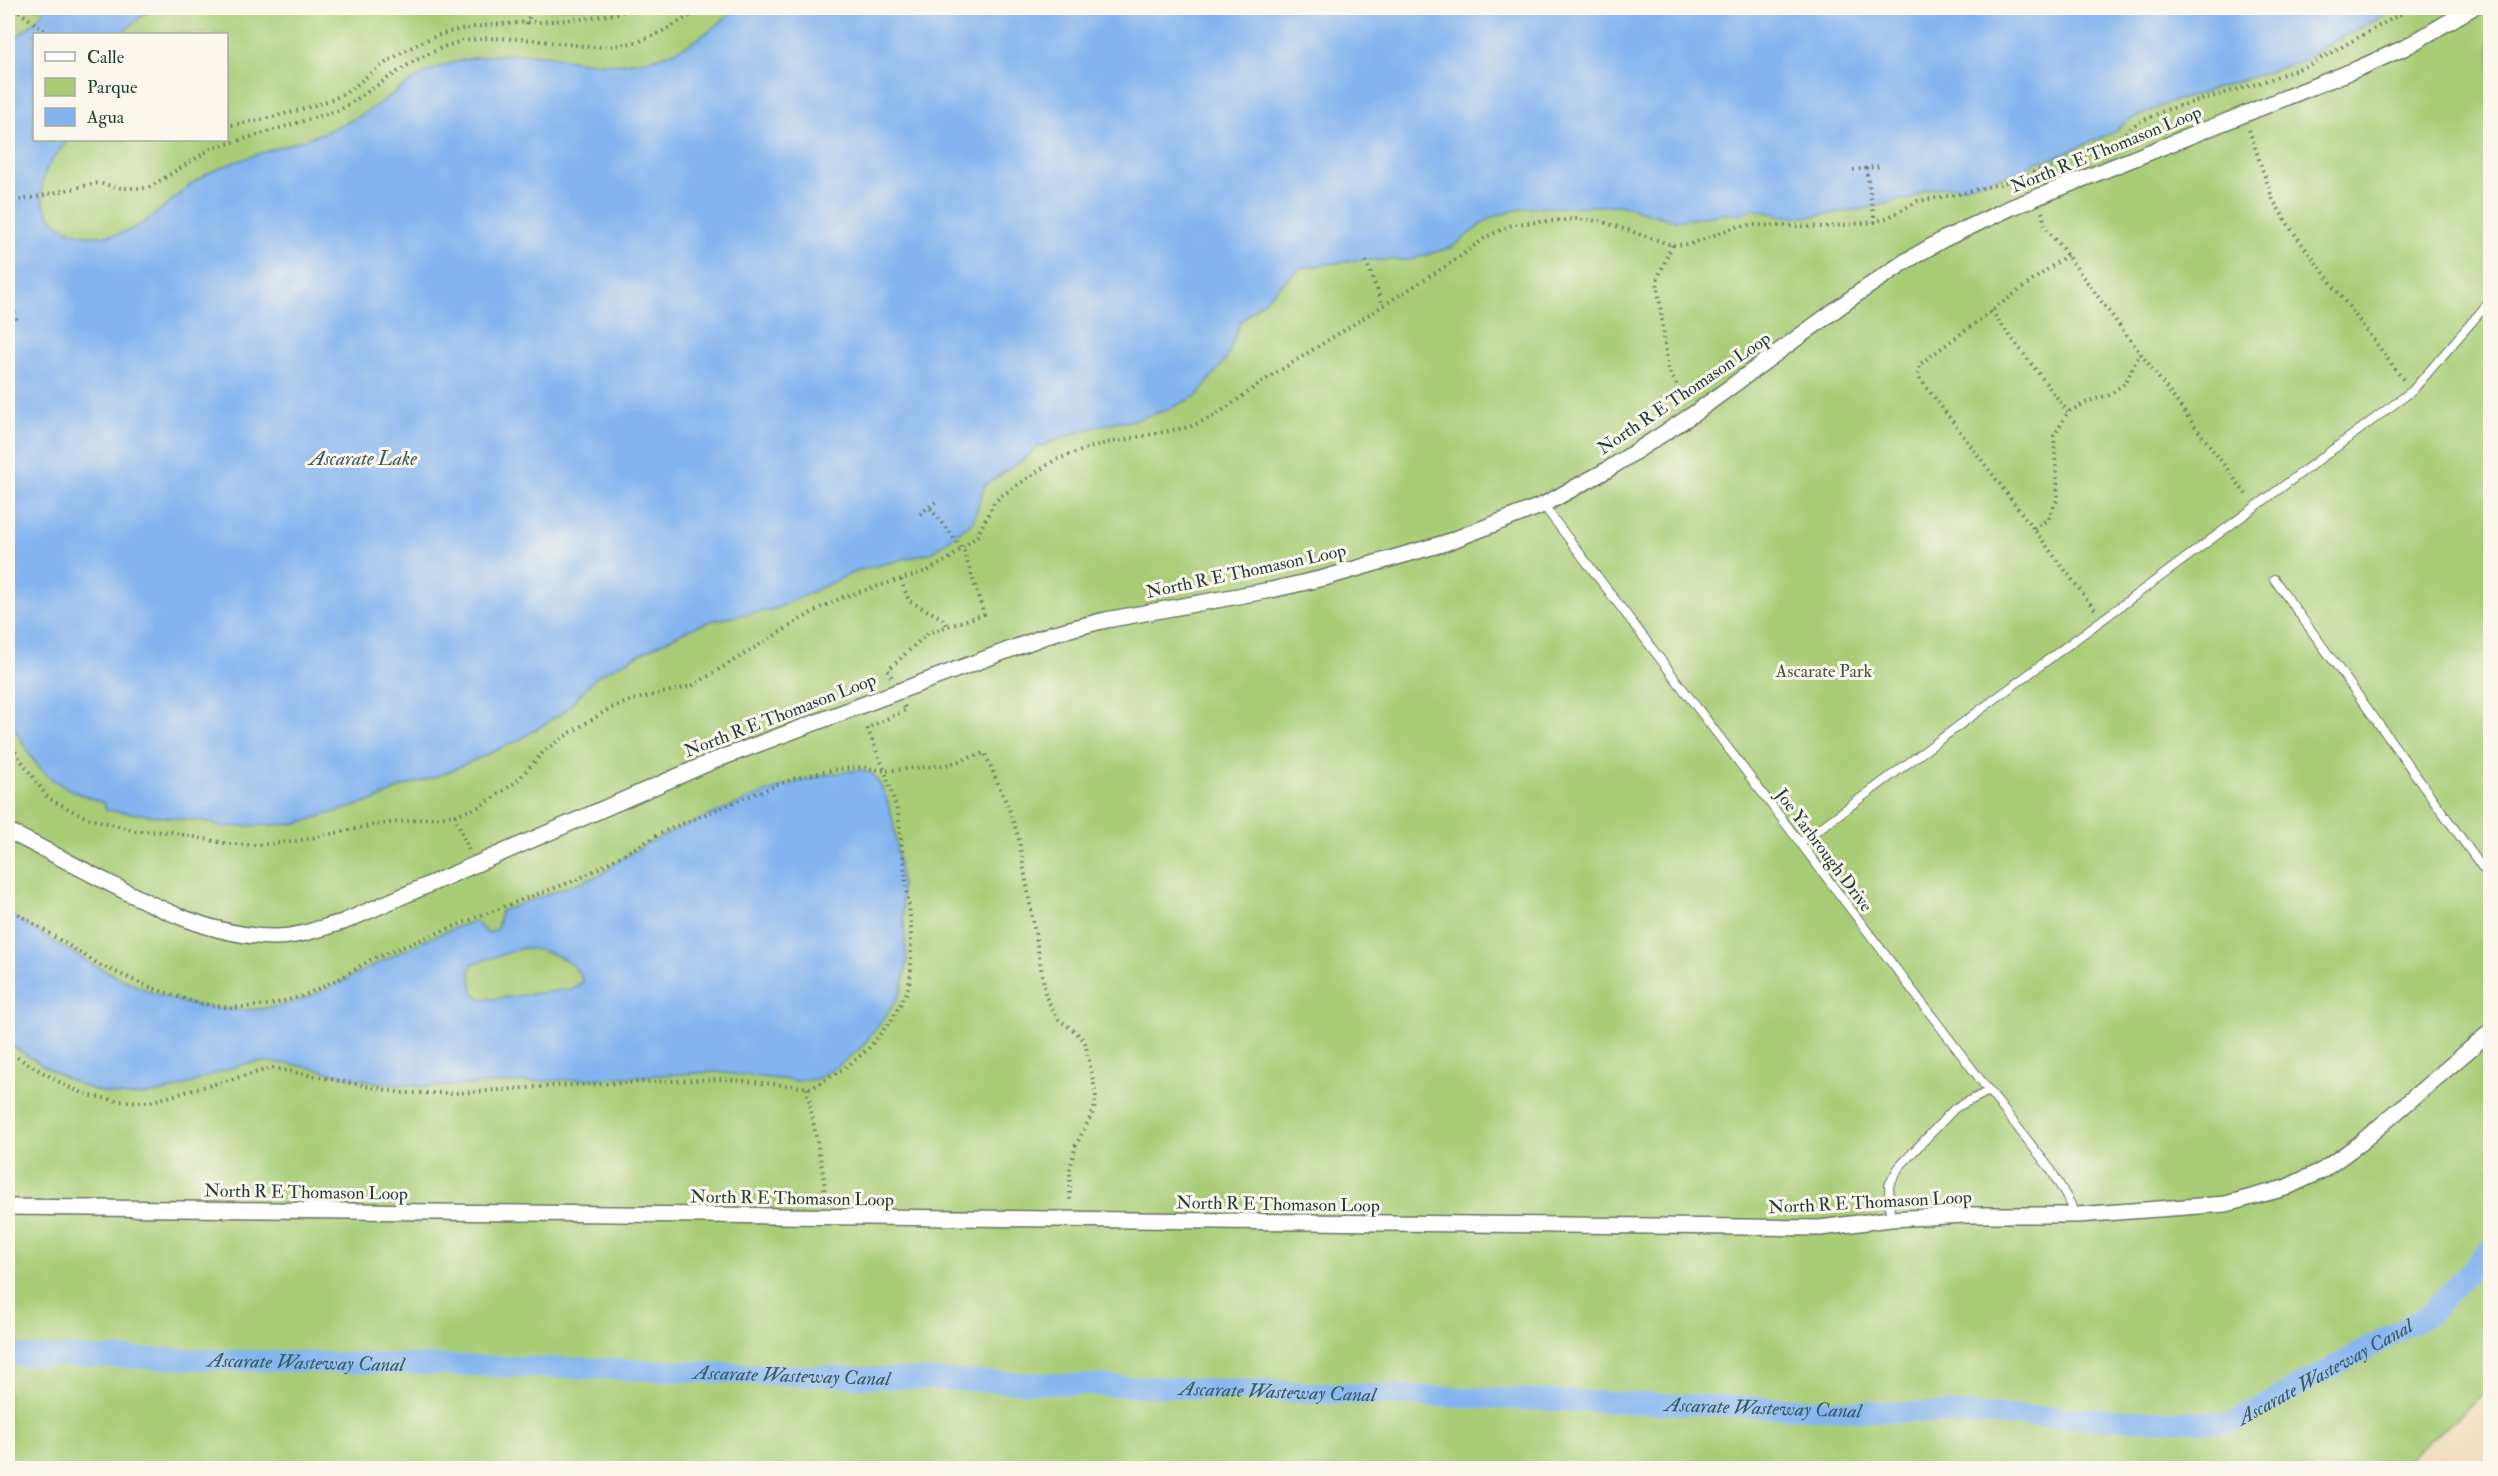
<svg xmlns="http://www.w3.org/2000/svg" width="2498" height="1476" font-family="'IM FELL Double Pica',serif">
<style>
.green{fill:#a9cd77;stroke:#648556;stroke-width:1.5;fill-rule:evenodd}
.water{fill:#83b4ef;stroke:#517892;stroke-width:1.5;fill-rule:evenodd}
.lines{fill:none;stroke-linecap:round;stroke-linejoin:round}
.canal{stroke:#83b4ef;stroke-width:21}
.service-casing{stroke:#687563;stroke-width:10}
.minor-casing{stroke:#687563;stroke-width:18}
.path{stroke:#687563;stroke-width:4;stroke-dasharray:1.5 4.5;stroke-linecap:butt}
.service{stroke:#fff;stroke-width:8}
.minor{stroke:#fff;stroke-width:15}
.labels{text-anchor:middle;stroke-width:6;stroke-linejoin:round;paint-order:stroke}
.street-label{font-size:18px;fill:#1f3d34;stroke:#fbf7ec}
.park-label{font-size:18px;fill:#3b5a41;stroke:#fbf7ec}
.water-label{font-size:20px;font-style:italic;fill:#385b63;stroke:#fbf7ec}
</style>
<rect width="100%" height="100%" fill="#fbf7ec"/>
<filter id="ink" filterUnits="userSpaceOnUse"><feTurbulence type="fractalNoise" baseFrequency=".0167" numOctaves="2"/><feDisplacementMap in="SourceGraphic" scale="12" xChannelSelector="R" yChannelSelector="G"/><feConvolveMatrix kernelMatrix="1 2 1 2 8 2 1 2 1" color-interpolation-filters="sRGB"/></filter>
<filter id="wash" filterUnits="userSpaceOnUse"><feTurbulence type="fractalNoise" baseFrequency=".008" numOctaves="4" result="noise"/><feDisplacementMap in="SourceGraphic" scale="24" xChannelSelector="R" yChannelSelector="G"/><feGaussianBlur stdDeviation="1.35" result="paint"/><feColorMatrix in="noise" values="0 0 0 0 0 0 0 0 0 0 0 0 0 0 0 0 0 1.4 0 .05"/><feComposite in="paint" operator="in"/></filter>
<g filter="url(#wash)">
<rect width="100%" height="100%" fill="#f0dcbb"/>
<path class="green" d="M8 8H2490V1389L2408 1459 2392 1468H8ZM34 34H226V140H34Z"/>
<path class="water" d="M45 8H157L144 14 121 34H34V140H68C57 154 43 167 42 186 38 230 90 244 124 232 159 220 180 186 213 171 257 151 312 141 354 119 384 104 409 77 442 66 474 55 512 52 545 55 559 57 572 61 585 62 612 66 645 63 670 53 695 44 718 25 737 8H2399L2326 46 2305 60 2166 104 2129 120 2112 133 2054 158 2036 162 2019 172 1961 187H1940L1925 190 1910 200 1903 199 1865 209 1806 217 1785 216 1753 209 1743 214H1724L1692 219 1672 220 1620 205 1524 208 1490 218 1452 247 1410 260H1357L1300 268 1240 322 1227 358 1197 396 1164 411 1127 422 1119 421 1081 431 1038 447 1022 461 985 485 973 521 933 552 859 570 775 609 711 621 687 630 597 676 564 712 521 739 441 775 402 787 376 800 295 824 221 827 209 822 106 810 104 803C44 783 35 770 8 714V44C21 31 36 26 45 8Z
M861 770 873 774 884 791 893 820 900 873 907 963 901 993 891 1008 862 1047 838 1066 816 1079 798 1081 716 1072 432 1087C408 1086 383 1084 359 1079 326 1073 295 1061 260 1062 236 1063 204 1079 181 1087 109 1112 66 1080 8 1043V913C101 970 205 1044 318 993 371 969 420 938 475 921L487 933 497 929 501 911 602 874C633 847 673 831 711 815 760 794 807 774 861 770ZM523 948C544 949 577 959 583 982L571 989 492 999 480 998 473 992 470 971 472 964Z"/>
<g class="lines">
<path class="canal" id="s1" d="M8 1355 611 1369 2232 1423 2431 1313 2490 1249"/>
</g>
</g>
<g filter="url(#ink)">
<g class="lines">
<g class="service-casing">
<path id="service" d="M1543 505 1989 1091 2051 1170 2077 1215
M2274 579 2490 878
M1800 843 2412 391 2490 301
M1890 1219 1889 1185 1899 1167 1955 1108 1989 1091"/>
</g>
<g class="minor-casing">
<path id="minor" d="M8 831C40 847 72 864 105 881 157 908 212 936 272 937 296 938 320 928 343 922L713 761 1054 633 1106 620 1271 590 1324 578 1445 543 1543 505 1607 470 1695 413 1857 294 1906 261 1944 239 2010 208 2357 69 2404 48 2472 8
M8 1207 1820 1228 1890 1219 1965 1215H2077L2226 1204 2285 1188 2323 1170 2359 1144 2490 1032"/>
</g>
<path class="path" d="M14 8 49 34
M526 24 533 8
M226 126C256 122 320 107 345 93 357 86 366 76 378 68 397 55 420 41 442 34 505 16 574 28 636 8
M2249 130 2273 200 2291 229 2405 382
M1866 168 1875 222
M1853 170 1882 166
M8 203 98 183 121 188H148L211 149 340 110 414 61 443 47 462 41 488 38 525 39 591 47 614 46 638 42 661 32 704 8
M2042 212 2045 226 2248 497
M1672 245 1657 280 1668 369 1686 401
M2067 255 1920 364 1918 376 2095 610
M1366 261 1383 305
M9 295 17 322
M1991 311 2068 412
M920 514 938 500
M2034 529 2048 519 2058 498 2054 436 2068 412 2089 401 2109 395 2125 383 2140 353
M901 580 909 601 942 618 948 626
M891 677 888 670 928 633 984 614 963 549 929 507
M904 706 906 710 867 728 885 771 946 765 985 753 1011 814 1019 840 1046 997 1058 1019 1077 1033 1085 1042 1096 1094 1094 1110 1076 1145 1070 1168V1202
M8 742 48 798 85 817 136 831 171 832 229 844 255 845 292 842 374 825 455 815 477 808 495 797 517 781 545 750 560 739 609 709 632 700 692 686 818 609 843 597 927 571 949 559 977 536 994 503 1001 496 1055 460 1097 445 1189 427 1216 415 1268 378 1454 261 1486 237 1514 224 1576 219 1600 221 1672 245 1691 244 1735 227 1751 225 1823 227 1875 222 1889 217 1918 201 1959 194 2023 178 2037 170 2052 168 2116 141 2137 123 2166 110 2256 84 2309 65 2411 8
M455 815 469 852
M8 908 100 965 149 987 197 1003 231 1008 269 1005 303 996 341 978 370 960 508 905 579 879 669 829 792 779 838 769 862 767 885 771 898 814 911 924V974L907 992 893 1018 868 1049 845 1068 812 1088 723 1079 553 1086 460 1093H402L273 1068 149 1102 118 1101 88 1095 68 1087 8 1052
M807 1088 824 1179 825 1202"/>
<use href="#service" class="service"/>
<use href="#minor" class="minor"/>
</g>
</g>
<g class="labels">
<g class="street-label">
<text transform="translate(2106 149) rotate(-22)" y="6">North R E Thomason Loop</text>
<text transform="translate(1684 393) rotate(-34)" y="6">North R E Thomason Loop</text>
<text transform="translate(1246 571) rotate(-12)" y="6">North R E Thomason Loop</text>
<text transform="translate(780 715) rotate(-21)" y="6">North R E Thomason Loop</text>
<text transform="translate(1824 850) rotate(53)" y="6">Joe Yarbrough Drive</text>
<text transform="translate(306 1192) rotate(1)" y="6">North R E Thomason Loop</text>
<text transform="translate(792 1198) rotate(1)" y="6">North R E Thomason Loop</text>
<text transform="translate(1870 1202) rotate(-3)" y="6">North R E Thomason Loop</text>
<text transform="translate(1278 1204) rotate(1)" y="6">North R E Thomason Loop</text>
</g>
<g class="park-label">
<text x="1824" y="677">Ascarate Park</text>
</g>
<g class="water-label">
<text x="363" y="465">Ascarate Lake</text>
<text dy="7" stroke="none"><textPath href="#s1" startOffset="298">Ascarate Wasteway Canal</textPath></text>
<text dy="7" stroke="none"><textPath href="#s1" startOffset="2331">Ascarate Wasteway Canal</textPath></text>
<text dy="7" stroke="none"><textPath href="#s1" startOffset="784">Ascarate Wasteway Canal</textPath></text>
<text dy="7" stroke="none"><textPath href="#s1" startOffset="1270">Ascarate Wasteway Canal</textPath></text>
<text dy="7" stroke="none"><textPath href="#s1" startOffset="1756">Ascarate Wasteway Canal</textPath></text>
</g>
</g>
<rect width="2498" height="1476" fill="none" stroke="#fbf7ec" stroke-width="30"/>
<rect x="33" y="33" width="195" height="108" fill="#fbf7ec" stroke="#a3ada2" stroke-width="1.5"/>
<rect x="45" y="52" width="30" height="9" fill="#ffffff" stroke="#a3ada2" stroke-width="1.5"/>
<text x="87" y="63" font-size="18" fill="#1f3d34">Calle</text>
<rect x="45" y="78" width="30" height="18" fill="#a9cd77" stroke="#a3ada2" stroke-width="1.5"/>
<text x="87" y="93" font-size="18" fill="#1f3d34">Parque</text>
<rect x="45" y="108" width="30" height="18" fill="#83b4ef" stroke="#a3ada2" stroke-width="1.5"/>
<text x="87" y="123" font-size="18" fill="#1f3d34">Agua</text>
</svg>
